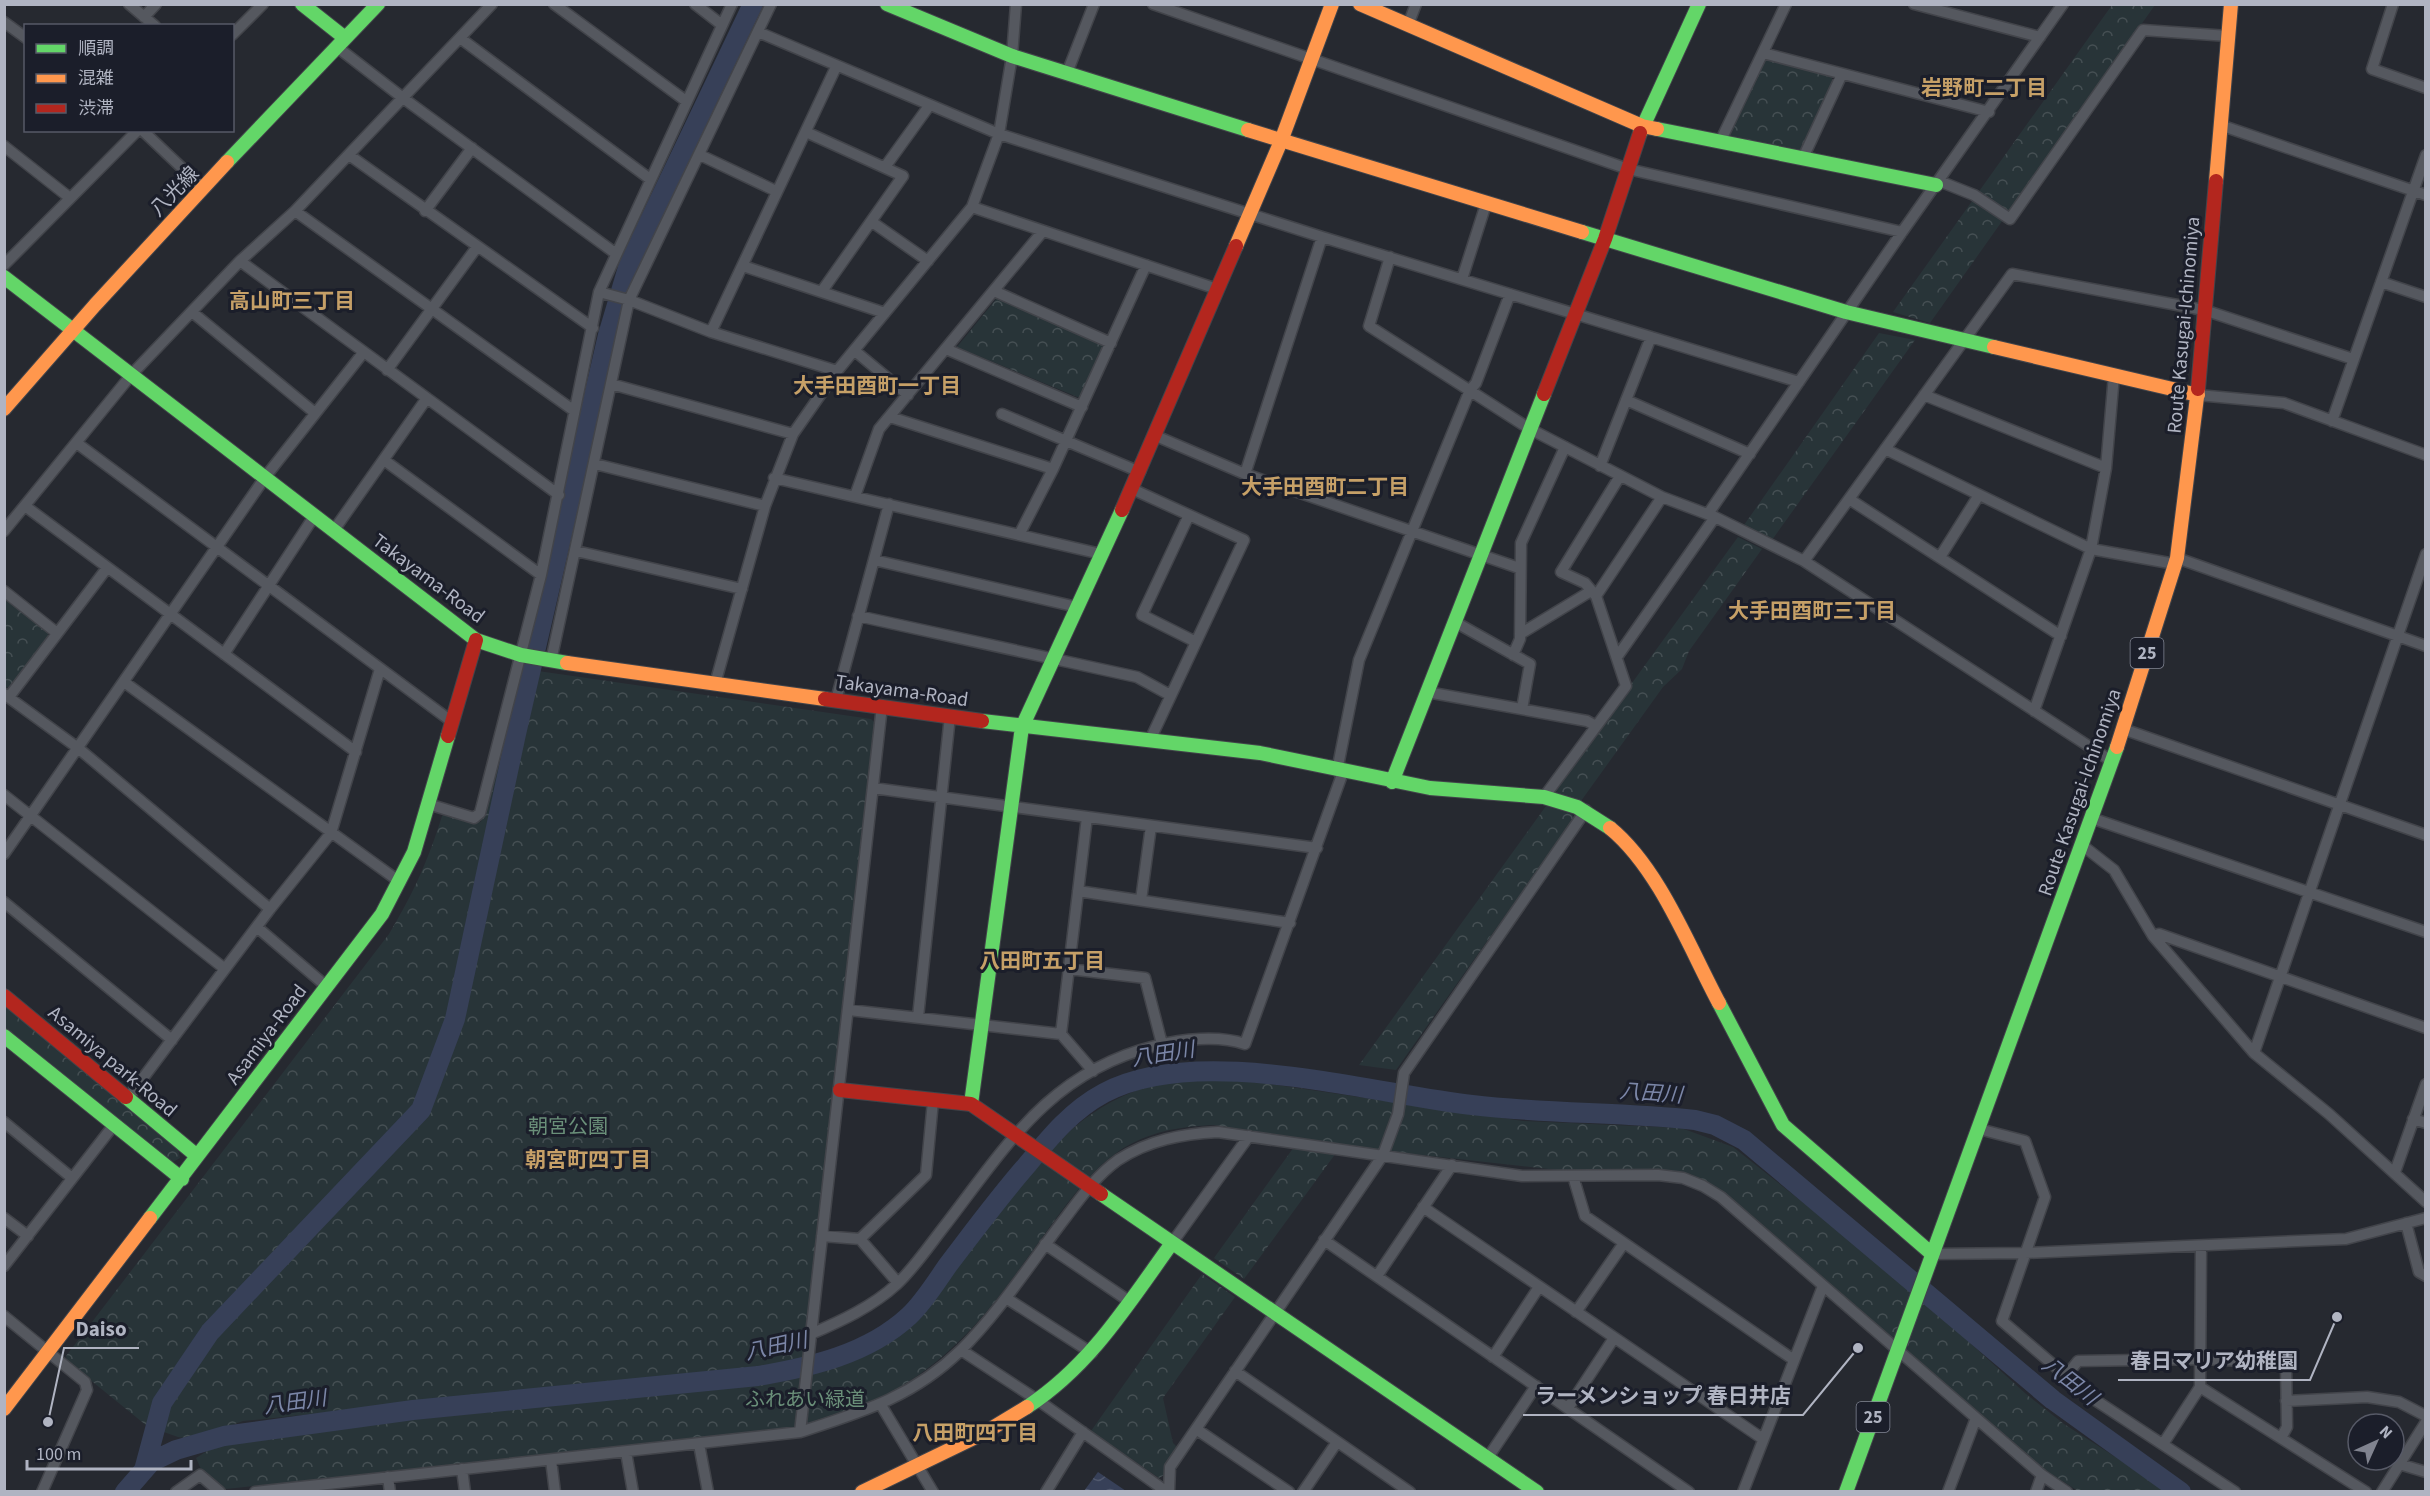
<svg xmlns="http://www.w3.org/2000/svg" width="2430" height="1496" font-family="'Source Sans 3','Noto Sans JP',sans-serif">
<style>
.park{fill:url(#park-crowns)}
.water{fill:url(#water-waves)}
.lines{fill:none;stroke-linecap:round;stroke-linejoin:round}
.river{stroke:#374058;stroke-width:20}
.street-casing{stroke:#42444a;stroke-width:13}
.fast-casing{stroke:#42444a;stroke-width:16}
.slow-casing{stroke:#42444a;stroke-width:16}
.jam-casing{stroke:#42444a;stroke-width:16}
.street{stroke:#55585f;stroke-width:10}
.fast{stroke:#63d668;stroke-width:14}
.slow{stroke:#ff974d;stroke-width:14}
.jam{stroke:#b3261e;stroke-width:14}
.labels{text-anchor:middle;stroke-width:6;stroke-linejoin:round;paint-order:stroke}
.shield{fill:#1b1e2a;stroke:#838794;stroke-width:1.5}
.shield-label{font-size:18px;font-weight:bold;fill:#b0b4c2}
.street-label{font-size:20px;fill:#b0b4c2;stroke:#1b1e2a}
.park-label{font-size:20px;fill:#6a8f79;stroke:#1b1e2a}
.neighbourhood-label{font-size:21px;font-weight:bold;fill:#c6a067;stroke:#1b1e2a}
.water-label{font-size:21px;font-style:italic;fill:#7b86a7;stroke:#1b1e2a}
.leader{fill:none;stroke:#b0b4c2;stroke-width:2}
.callout-dot{fill:#b0b4c2;stroke:#1b1e2a;stroke-width:2}
.callout-label{font-size:21px;text-anchor:middle;font-weight:bold;fill:#b0b4c2;stroke:#1b1e2a;stroke-width:6;stroke-linejoin:round;paint-order:stroke}
</style>
<defs>
<pattern id="park-crowns" width="20" height="18" patternUnits="userSpaceOnUse" patternTransform="scale(1.5)"><rect width="20" height="18" fill="#283438"/><path d="M2 6a3 3 0 1 1 6 0M12 15a3 3 0 1 1 6 0" fill="none" stroke="#454f53"/></pattern>
<pattern id="water-waves" width="16" height="10" patternUnits="userSpaceOnUse" patternTransform="scale(1.5)"><rect width="16" height="10" fill="#374058"/><path d="M0 5q4-4 8 0t8 0" fill="none" stroke="#51596e"/></pattern>
</defs>
<rect width="100%" height="100%" fill="#262930"/>
<path class="park" d="M2112 5H2155L1930 323 1893 312Z
M1767 59 1831 76 1833 81 1800 150 1796 152 1731 138 1728 135 1763 62Z
M997 298 1106 345 1080 398 957 347Z
M1879 333 1915 340 1772 540 1744 525Z
M1738 537 1762 549 1689 651 1682 669 1663 687 1581 801 1557 793 1555 789Z
M4 599 48 632V637L9 687 5 688Z
M524 669 871 719 875 723 803 1360 674 1377 243 1421 192 1439 178 1437 147 1426 67 1361 66 1356 389 934C413 894 428 861 442 816L445 814 481 822 521 672Z
M1546 806 1572 814 1574 818 1396 1070 1359 1065Z
M4 1002 178 1149 180 1158 169 1164 5 1031Z
M1223 1077 1523 1121 1681 1128 1733 1147 1903 1282 2026 1394 2064 1424 2168 1491H2078L2045 1470 1729 1197 1691 1174 1658 1169 1567 1171 1395 1152 1214 1125C1181 1126 1147 1132 1119 1151 1094 1168 1075 1193 1057 1217 1025 1260 994 1309 955 1345 911 1387 855 1416 795 1427L226 1489 201 1469 196 1458 212 1448 261 1435 510 1410 792 1376C827 1367 868 1357 898 1334 924 1315 945 1285 964 1259 1013 1195 1058 1119 1138 1090 1165 1080 1195 1079 1223 1077Z
M1294 1147 1336 1153 1244 1279 1214 1258Z
M1202 1274 1235 1297 1163 1398 1173 1443 1177 1447 1165 1464 1166 1474 1159 1478 1091 1431Z"/>
<path class="water" d="M1098 1472 1126 1491H1084Z"/>
<g class="lines">
<path class="river" d="M144 1470 162 1403 210 1332 421 1110 455 1019 516 734 608 335 629 264 753 4
M125 1492 151 1462 176 1450 224 1436 413 1410 758 1376C811 1367 868 1354 909 1316 924 1302 936 1282 948 1265 974 1231 999 1197 1027 1165 1050 1137 1072 1110 1104 1093 1197 1043 1369 1093 1472 1105 1546 1114 1621 1112 1695 1120L1715 1125 1744 1140 2053 1400 2181 1492"/>
<g class="street-casing">
<path id="street" d="M129 4 155 26
M554 4 686 101
M695 4 722 25
M1153 4 1628 169 1902 232
M1914 4 2040 37
M2393 4 2372 69 2426 88
M144 17 156 4
M4 22 26 38
M1408 25 1416 4
M758 32 999 134 1322 237 1799 382
M232 35 263 4
M460 38 650 179
M337 47 403 98 615 253
M1763 53 1989 112
M1067 73 1094 4
M2220 125 2426 195
M142 130 203 188
M806 132 903 176 822 291
M1720 142 1786 4
M4 146 70 198
M349 155 593 328
M700 155 776 191
M1803 158 1842 74
M885 167 929 106
M1939 181 1974 195 2010 219 2143 30 2228 36
M972 207 1217 289
M295 211 573 410
M425 211 472 148
M872 222 928 261
M1390 257 1369 326 1530 429 1662 497 1715 517 1804 561 2110 760
M240 261 559 495
M4 265 138 130
M743 266 885 313
M1462 279 1486 204
M2381 282 2426 297
M994 291 1111 343
M599 292 629 300 711 332 837 371
M192 312 315 413
M711 332 836 67
M946 349 1082 407
M855 351 908 395
M387 370 477 247
M611 384 793 434
M1924 395 2106 468
M2198 395 2284 403 2426 455
M1626 400 1750 454
M1002 414 1140 472
M890 417 1053 469
M2332 421 2426 155
M1156 436 1245 474 1519 568
M78 444 451 721
M1885 449 2091 549 2175 564
M384 460 541 575
M595 464 765 506
M1600 466 1651 337
M1245 474 1322 237
M774 478 1101 554
M1132 489 1244 540 1150 740
M855 496 879 429 1043 231
M1849 499 2061 636
M25 506 356 752
M1708 514 1902 232 2063 4
M1189 515 1142 615 1196 642
M334 530 427 398
M4 531 132 374 240 261 295 211 492 4
M1019 535 1053 469 1146 265
M576 551 742 589
M1940 557 1979 495
M2177 558 2426 646
M874 560 1077 607
M1804 561 2012 274 2204 310 2353 359
M4 591 57 633
M1596 596 1662 497
M858 616 1137 677 1170 695
M1455 622 1530 664 1522 709
M1520 634 1591 591
M224 654 315 515
M1513 655 1520 639 1521 543 1565 447
M1617 657 1715 517
M551 661 629 300 771 4
M124 682 400 882
M715 684 765 506 793 434 837 371 972 207 999 134 1012 56 1016 4
M1427 692 1587 721 1596 726
M4 694 78 748 270 909
M9 697 107 568
M836 700 889 504
M2034 711 2091 549 2106 468 2114 375
M2123 729 2426 835
M1337 771 1359 660 1470 390 1476 383 1510 294
M873 788 1317 848
M4 795 225 969
M1544 797 1626 686 1596 596 1585 583 1561 572 1620 476
M428 804 474 818 480 813 541 575 599 292 732 4
M2091 818 2426 932
M2082 845 2114 870 2153 936 2254 1053 2329 1114 2426 1202
M4 854 266 476 363 353
M1078 891 1290 923
M1141 900 1151 826
M4 902 172 1040
M258 928 326 986
M2153 936 2159 934 2426 1028
M1069 969 1145 978 1162 1044
M849 1010 1061 1034 1093 1071
M918 1017 950 716
M1061 1034 1087 817
M2254 1053 2426 554
M128 1098 270 909 331 833 380 669
M2413 1119 2426 1123
M4 1122 72 1178
M1979 1129 2025 1141 2045 1197 2002 1321 2092 1398 2235 1492
M2395 1172 2426 1084
M1573 1176 1585 1216 1794 1360
M1423 1207 1763 1439
M4 1218 28 1236
M2406 1223 2419 1272 2426 1276
M822 1236 860 1239 898 1283
M860 1239 926 1175 933 1101
M1324 1240 1689 1492
M1172 1243 1249 1136
M1045 1244 1129 1301
M1932 1254 2025 1253 2346 1239 2426 1218
M4 1266 113 1126
M1377 1276 1452 1165
M1006 1298 1092 1353
M1576 1312 1624 1243
M4 1316 85 1382 87 1390 42 1492
M811 1334C841 1321 872 1307 897 1284 914 1268 929 1246 943 1228 1005 1148 1049 1072 1155 1046 1182 1039 1218 1035 1245 1044L1343 772
M961 1350 1039 1401 1167 1492
M1493 1357 1539 1287
M1235 1371 1410 1492
M2066 1376 2078 1361 2201 1359 2286 1363 2287 1427 2281 1438
M2200 1387 2366 1492
M2286 1401 2367 1397 2399 1402 2426 1416
M881 1405 933 1492
M1568 1408 1614 1338
M1196 1429 1289 1492
M800 1432 882 706
M699 1444 708 1492
M2163 1444 2200 1387 2201 1247
M626 1452 633 1492
M1487 1459 1536 1386
M551 1460 555 1492
M2399 1464 2426 1472
M462 1469 465 1492
M388 1477 390 1492
M176 1492 200 1475 220 1492
M255 1492 800 1432C862 1412 913 1397 961 1350 1001 1310 1032 1261 1066 1217 1081 1197 1097 1175 1118 1160 1149 1140 1182 1134 1218 1132L1522 1176 1658 1175 1683 1178 1703 1186 1721 1197 2042 1475 2067 1492
M1046 1492 1083 1432
M1169 1492 1170 1467 1383 1155 1398 1114 1404 1073 1586 810
M1303 1492 1337 1442
M1743 1492 1823 1286
M1948 1492 1976 1418
M2036 1492 2042 1475
M2382 1492 2426 1422"/>
</g>
<g class="fast-casing">
<path id="fast" d="M302 4 345 38
M887 4 1012 56 1248 130
M1657 129 1936 185
M1640 133 1699 4
M227 162 378 4
M1582 232 1846 312 1994 347
M4 277 476 640 521 655 567 663
M982 721 1260 753 1430 788 1544 797 1577 807 1610 828
M1392 782 1544 394
M1719 1003 1783 1125 1932 1254
M4 1036 182 1179
M126 1097 197 1156
M971 1104 1022 727 1122 510
M1101 1194 1537 1492
M150 1218 382 914 414 852 448 736
M1027 1407C1091 1365 1128 1304 1172 1243
M1846 1492 2117 747"/>
</g>
<g class="slow-casing">
<path id="slow" d="M1360 4 1642 126 1657 129
M1248 130 1582 232
M2216 181 2231 4
M1236 246 1281 141 1332 4
M1994 347 2198 395
M4 409 95 305 227 162
M567 663 825 699
M2117 747 2177 558 2198 389
M1610 828C1659 868 1689 947 1719 1003
M4 1409 150 1218
M862 1492 984 1433 1027 1407"/>
</g>
<g class="jam-casing">
<path id="jam" d="M2198 389 2216 181
M1544 394 1605 239 1640 133
M1122 510 1236 246
M825 699 982 721
M448 736 476 640
M4 996 126 1097
M840 1090 971 1104 1101 1194"/>
</g>
<use href="#street" class="street"/>
<use href="#fast" class="fast"/>
<use href="#slow" class="slow"/>
<use href="#jam" class="jam"/>
</g>
<g class="labels">
<g class="shield">
<rect x="2130.5" y="638" width="33" height="30" rx="4.5"/>
<rect x="1856.5" y="1402" width="33" height="30" rx="4.5"/>
</g>
<g class="shield-label">
<text x="2147" y="659">25</text>
<text x="1873" y="1423">25</text>
</g>
<g class="street-label">
<text transform="translate(174 191) rotate(-46)" y="7">八光線</text>
<text transform="translate(2183 325) rotate(-85)" y="7">Route Kasugai-Ichinomiya</text>
<text transform="translate(429 578) rotate(37)" y="7">Takayama-Road</text>
<text transform="translate(902 690) rotate(8)" y="7">Takayama-Road</text>
<text transform="translate(2079 792) rotate(-71)" y="7">Route Kasugai-Ichinomiya</text>
<text transform="translate(266 1034) rotate(-53)" y="7">Asamiya-Road</text>
<text transform="translate(113 1061) rotate(40)" y="7">Asamiya park-Road</text>
</g>
<g class="park-label">
<text x="568" y="1133">朝宮公園</text>
<text x="805" y="1406">ふれあい緑道</text>
</g>
<g class="neighbourhood-label">
<text x="1984" y="95">岩野町二丁目</text>
<text x="292" y="308">高山町三丁目</text>
<text x="877" y="393">大手田酉町一丁目</text>
<text x="1325" y="494">大手田酉町二丁目</text>
<text x="1812" y="618">大手田酉町三丁目</text>
<text x="1042" y="968">八田町五丁目</text>
<text x="588" y="1167">朝宮町四丁目</text>
<text x="975" y="1440">八田町四丁目</text>
</g>
<g class="water-label">
<text transform="translate(1163 1054) rotate(-9)" y="7">八田川</text>
<text transform="translate(1651 1093) rotate(4)" y="7">八田川</text>
<text transform="translate(776 1346) rotate(-12)" y="7">八田川</text>
<text transform="translate(2070 1381) rotate(38)" y="7">八田川</text>
<text transform="translate(295 1402) rotate(-8)" y="7">八田川</text>
</g>
</g>
<path class="leader" d="M48 1422L64 1348H139M2337 1317L2310 1380H2118M1858 1348L1803 1415H1523"/>
<g class="callout-dot">
<circle cx="48" cy="1422" r="6"/>
<circle cx="2337" cy="1317" r="6"/>
<circle cx="1858" cy="1348" r="6"/>
</g>
<g class="callout-label">
<text x="101" y="1336">Daiso</text>
<text x="2214" y="1368">春日マリア幼稚園</text>
<text x="1663" y="1403">ラーメンショップ 春日井店</text>
</g>
<rect width="2430" height="1496" fill="none" stroke="#b0b4c2" stroke-width="12"/>
<rect x="24" y="24" width="210" height="108" fill="#1b1e2a" stroke="#575a67" stroke-width="1.5"/>
<rect x="36" y="44" width="30" height="9" fill="#63d668" stroke="#575a67" stroke-width="1.5"/>
<text x="78" y="54" font-size="18" fill="#b0b4c2">順調</text>
<rect x="36" y="74" width="30" height="9" fill="#ff974d" stroke="#575a67" stroke-width="1.5"/>
<text x="78" y="84" font-size="18" fill="#b0b4c2">混雑</text>
<rect x="36" y="104" width="30" height="9" fill="#b3261e" stroke="#575a67" stroke-width="1.5"/>
<text x="78" y="114" font-size="18" fill="#b0b4c2">渋滞</text>
<g transform="translate(2376 1442) rotate(45)"><circle r="28" fill="#1b1e2a" stroke="#575a67" stroke-width="1.5"/>
<path d="M0-4.5L10 22L0 15L-10 22Z" fill="#80838f"/>
<text y="-9" font-size="16" font-weight="bold" text-anchor="middle" fill="#b0b4c2">N</text>
</g>
<path d="M27 1460v9h164v-9" fill="none" stroke="#b0b4c2" stroke-width="3"/>
<text x="36" y="1460" font-size="18" fill="#b0b4c2" stroke="#1b1e2a" stroke-width="4.5" paint-order="stroke">100 m</text>
</svg>
